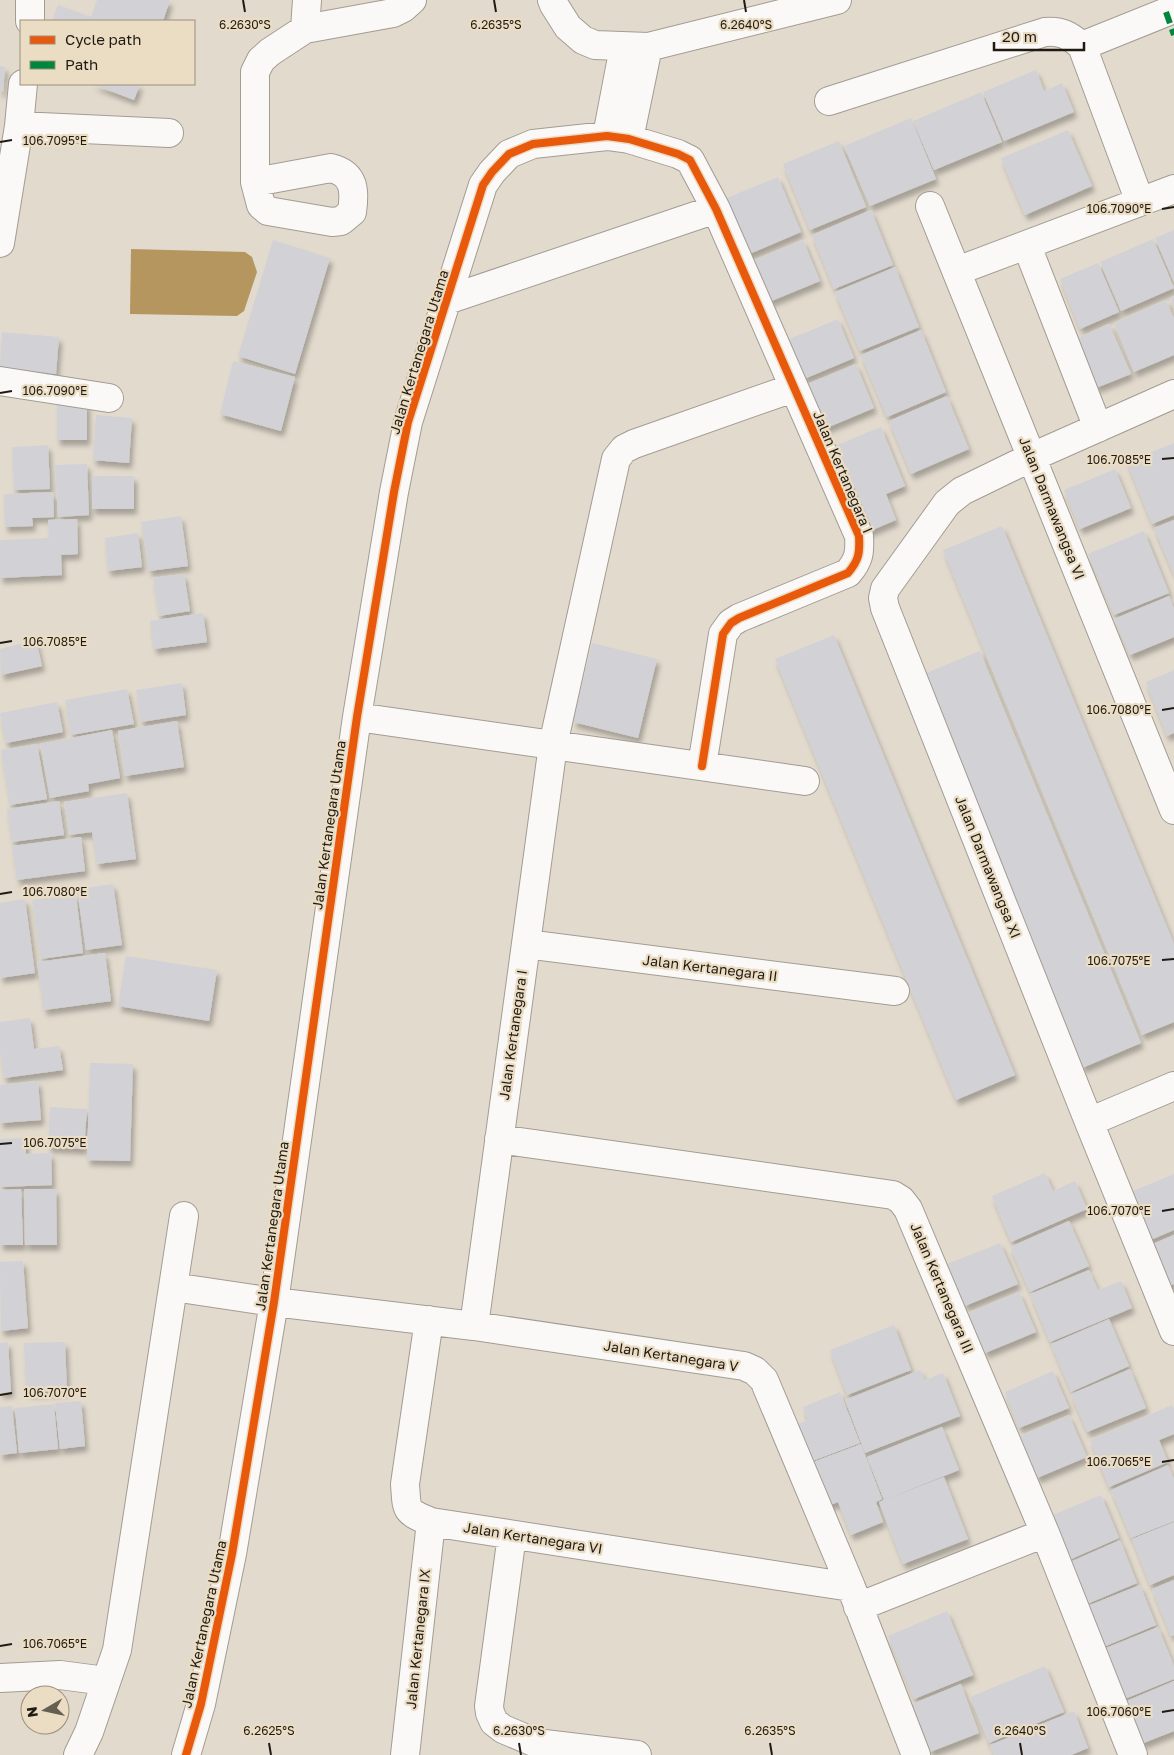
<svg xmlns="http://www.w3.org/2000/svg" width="1174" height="1755" font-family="'Golos Text',sans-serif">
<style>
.water{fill:#b5965f}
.building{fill:#d2d1d6;filter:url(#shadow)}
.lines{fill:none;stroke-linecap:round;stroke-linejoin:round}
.minor-casing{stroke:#a29c92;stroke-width:30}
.minor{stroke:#fbf9f8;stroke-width:28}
.quiet{stroke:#00873e;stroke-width:6;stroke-dasharray:12 6;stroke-linecap:butt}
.cycleway-casing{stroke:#ebdcc4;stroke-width:11}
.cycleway{stroke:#e8590c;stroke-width:8}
.ticks{fill:none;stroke:#201b12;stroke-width:2}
.labels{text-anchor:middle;stroke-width:4.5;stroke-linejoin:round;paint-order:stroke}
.street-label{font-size:14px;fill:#201b12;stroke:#ebdcc4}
.ticks-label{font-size:12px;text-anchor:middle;fill:#201b12;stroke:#ebdcc4;stroke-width:4.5;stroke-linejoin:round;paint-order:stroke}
</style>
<defs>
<filter id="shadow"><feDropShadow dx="3" dy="5.5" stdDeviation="2.5" flood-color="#0004"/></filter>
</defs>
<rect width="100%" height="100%" fill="#e2dacd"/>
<path class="water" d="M131 249 245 252 252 257 257 272 244 311 237 316 130 314Z"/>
<path class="building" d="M97 0H170L163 21H52L58 5 91 17Z
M0 66 5 67 3 92H0Z
M1036 70 1044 91 1062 83 1074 112 1004 141 983 92Z
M92 84H140L134 100Z
M981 92 1002 142 934 170 913 121Z
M911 118 936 179 870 206 844 146Z
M1068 130 1092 186 1025 215 1001 158Z
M839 141 866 207 810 230 783 164Z
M778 177 801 232 747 255 724 199Z
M871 210 893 265 834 289 812 235Z
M1174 230V282L1155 238Z
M1153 239 1174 288 1121 311 1100 262Z
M273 240 330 258 295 374 238 356Z
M803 240 820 281 769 302 752 261Z
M1098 263 1119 312 1080 329 1060 279Z
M895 267 919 327 860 351 835 292Z
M1174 296V308L1170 298Z
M1166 300 1174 319V355L1134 372 1114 323Z
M838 319 854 358 804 379 787 340Z
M1109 324 1131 374 1096 388 1076 339Z
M921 330 946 392 887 417 861 355Z
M2 332 59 337 56 374 0 367Z
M233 361 295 377 281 431 220 414Z
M856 364 874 408 824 429 805 385Z
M947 396 969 449 911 474 889 421Z
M57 402 87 403V440H57Z
M96 415 132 418 129 463 93 460Z
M881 427 905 486 886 494 896 520 865 533 830 448Z
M1174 443V515L1152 524 1127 462Z
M48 445 50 489 14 490 12 447Z
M87 464 89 515 58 517 55 465Z
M1115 469 1131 508 1080 529 1064 490Z
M92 476H134V509H92Z
M53 492 54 517 32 518 33 526 5 527 4 494Z
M181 516 188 566 149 571 141 522Z
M77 519 78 554 61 555 62 575 0 578V540L49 538 48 520Z
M1174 520V575L1154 528Z
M1002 526 1174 944V1022L1142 1035 943 550Z
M1144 531 1169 593 1114 615 1088 554Z
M138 533 142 567 108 571 105 538Z
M184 574 190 611 159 616 153 578Z
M1169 596 1174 609V637L1130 655 1114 619Z
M203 613 207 642 154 649 150 621Z
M834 635 1015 1075 956 1100 775 659Z
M36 640 42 666 1 675 0 649Z
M592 643 657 659 638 738 573 722Z
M980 651 1141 1043 1082 1068 921 675Z
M1174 670V733L1167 736 1146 682Z
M182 683 186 715 141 722 136 690Z
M127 689 134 724 71 735 65 700Z
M57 702 63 732 6 743 0 713Z
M177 721 184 767 125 776 118 731Z
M112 730 120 778 88 784 89 791 50 798 40 744Z
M37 744 47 799 10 805 1 750Z
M127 793 136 859 97 864 92 832 69 835 64 802Z
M59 801 64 835 12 842 7 809Z
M81 837 85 871 17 880 12 846Z
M113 884 122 945 86 950 77 889Z
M76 895 83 953 41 959 32 900Z
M25 899 35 973 0 978V903Z
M105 953 111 1001 44 1010 37 962Z
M126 956 217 970 209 1021 118 1006Z
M30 1018 34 1049 59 1046 63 1070 4 1078 0 1051V1022Z
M90 1063 133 1064 130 1161 87 1160Z
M38 1081 41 1120 0 1123V1085Z
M50 1107 87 1109 84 1149 48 1147Z
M26 1138V1154L51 1153 52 1185 0 1187V1139Z
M1045 1173 1053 1191 1075 1181 1087 1209 1011 1242 992 1196Z
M1174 1174V1230L1146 1242 1126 1194Z
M21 1189 23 1245H0V1190Z
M24 1189H56L57 1245H25Z
M1069 1221 1089 1266 1030 1292 1010 1247Z
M1174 1235V1284L1165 1288 1148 1246Z
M1000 1243 1018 1284 965 1306 947 1264Z
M23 1261 28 1328 1 1331 0 1262Z
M1089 1270 1098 1290 1121 1281 1132 1308 1050 1342 1030 1294Z
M1019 1292 1036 1332 985 1353 968 1313Z
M1109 1319 1129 1366 1071 1392 1051 1344Z
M894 1325 911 1370 847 1395 830 1350Z
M8 1342 11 1392 0 1393V1343Z
M65 1342 67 1391 26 1392 24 1343Z
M1130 1369 1146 1408 1087 1432 1071 1394Z
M920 1370 925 1380 943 1373 960 1416 865 1453 845 1400Z
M1053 1371 1069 1408 1019 1428 1005 1392Z
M840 1392 860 1443 807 1463 793 1426 808 1420 803 1407Z
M81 1401 85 1446 60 1449 55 1403Z
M54 1404 58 1449 19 1453 15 1408Z
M1172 1405 1174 1409V1434L1159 1440 1168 1462 1109 1487 1090 1440Z
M12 1406 17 1453 0 1455V1407Z
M1069 1415 1087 1457 1037 1478 1020 1436Z
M942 1427 959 1470 884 1500 867 1457Z
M861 1444 882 1499 876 1502 883 1522 851 1535 838 1502 825 1507 808 1464Z
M1168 1465 1174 1479V1521L1131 1538 1111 1490Z
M944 1477 968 1539 903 1564 879 1502Z
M1101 1495 1119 1538 1069 1560 1050 1516Z
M1174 1522V1575L1150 1585 1132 1539Z
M1120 1540 1137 1583 1087 1604 1070 1562Z
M1174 1580V1635L1171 1636 1152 1589Z
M1140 1585 1156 1625 1101 1648 1085 1607Z
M947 1611 973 1675 914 1699 888 1636Z
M1158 1627 1174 1666V1679L1122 1700 1101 1650Z
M1045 1666 1064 1712 989 1743 970 1697Z
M1174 1681V1731L1141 1744 1124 1702Z
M961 1684 979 1733 930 1752 912 1704Z
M1074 1711 1088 1748 1071 1755H994L990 1745Z"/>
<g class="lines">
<g class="minor-casing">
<path id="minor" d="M552 0 554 5 568 27 583 40 595 45 648 47 837 0
M30 21V0
M305 29 307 0
M1082 46 1140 202
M1082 46 1174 9
M829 101 1045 32C1061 30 1070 36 1082 46
M19 126 169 133
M607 136 624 47
M629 139 648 47
M255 182 331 168C355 174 355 191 352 212L341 221 332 222 268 211 261 205 255 182V72L261 60 270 52 305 29 393 13 403 8 412 0
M930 206 1174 810
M0 243 19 126 23 84
M1027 246 1098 428
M957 271 1174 189
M447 300 716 209
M0 381 109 398
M1174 394 1032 457 962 491 947 503 885 589 883 598 885 608 1089 1122 1174 1331
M357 717 805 781
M526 944 895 991
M1089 1122 1174 1086
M499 1139 893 1195 901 1200 908 1209 1045 1533 1133 1755
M173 1287 274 1302 474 1326 744 1366 755 1371 764 1380 851 1587 916 1755
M429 1320 405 1484C407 1512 405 1511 431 1522L851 1587
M474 1326 553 745 616 459 624 449 634 444 793 388
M512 1535 489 1706 490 1713 494 1722 503 1729 536 1743 637 1755
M858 1607 1045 1533
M0 1678 60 1675 106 1681
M78 1755 89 1732 117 1650 184 1216
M186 1755 201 1704 232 1554 274 1302 357 717 394 492 408 422 483 185 492 172 509 154 533 144 607 136 629 139 678 154 690 160 716 209 859 536C860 553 859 560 848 573L739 618 731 623 723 634 702 766
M405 1755 431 1522"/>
</g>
<use href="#minor" class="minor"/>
<path class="quiet" d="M1166 12 1174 35"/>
<g class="cycleway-casing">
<path id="cycleway" d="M186 1755 201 1704 232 1554 274 1302 357 717 394 492 408 422 483 185 492 172 509 154 533 144 607 136 629 139 678 154 690 160 716 209 859 536C860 553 859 560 848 573L739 618 731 623 723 634 702 766"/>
</g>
<use href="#cycleway" class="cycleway"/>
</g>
<path class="ticks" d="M243 0 245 12M494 0 496 12M744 0 746 12M0 142 12 140M1162 209 1174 207M0 393 12 391M1162 459 1174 458M0 643 12 641M1162 710 1174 708M0 894 12 892M1162 960 1174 959M0 1144 12 1143M1162 1211 1174 1209M0 1395 12 1393M1162 1462 1174 1460M0 1646 12 1644M1162 1712 1174 1710M269 1743 271 1755M519 1743 521 1755M770 1743 772 1755M1020 1743 1022 1755"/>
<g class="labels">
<g class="street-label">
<text transform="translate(419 352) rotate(-73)" y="5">Jalan Kertanegara Utama</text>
<text transform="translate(843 472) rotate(67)" y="5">Jalan Kertanegara I</text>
<text transform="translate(1052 508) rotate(68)" y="5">Jalan Darmawangsa VI</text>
<text transform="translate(329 825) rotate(-82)" y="5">Jalan Kertanegara Utama</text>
<text transform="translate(988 867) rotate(68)" y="5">Jalan Darmawangsa XI</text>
<text transform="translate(710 968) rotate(7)" y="5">Jalan Kertanegara II</text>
<text transform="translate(513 1035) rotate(-82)" y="5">Jalan Kertanegara I</text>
<text transform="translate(272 1226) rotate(-82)" y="5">Jalan Kertanegara Utama</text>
<text transform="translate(942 1288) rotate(67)" y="5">Jalan Kertanegara III</text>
<text transform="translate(671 1356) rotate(9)" y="5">Jalan Kertanegara V</text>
<text transform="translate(533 1538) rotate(9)" y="5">Jalan Kertanegara VI</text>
<text transform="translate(204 1624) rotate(-78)" y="5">Jalan Kertanegara Utama</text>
<text transform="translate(418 1639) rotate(-84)" y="5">Jalan Kertanegara IX</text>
</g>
</g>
<g class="ticks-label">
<text x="245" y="29">6.2630°S</text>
<text x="496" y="29">6.2635°S</text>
<text x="746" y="29">6.2640°S</text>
<text x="55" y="145">106.7095°E</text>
<text x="1119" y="213">106.7090°E</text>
<text x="55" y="395">106.7090°E</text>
<text x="1119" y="464">106.7085°E</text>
<text x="55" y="646">106.7085°E</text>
<text x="1119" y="714">106.7080°E</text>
<text x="55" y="896">106.7080°E</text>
<text x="1119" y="965">106.7075°E</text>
<text x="55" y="1147">106.7075°E</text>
<text x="1119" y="1215">106.7070°E</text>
<text x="55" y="1397">106.7070°E</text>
<text x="1119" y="1466">106.7065°E</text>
<text x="55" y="1648">106.7065°E</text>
<text x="1119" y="1716">106.7060°E</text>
<text x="269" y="1735">6.2625°S</text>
<text x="519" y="1735">6.2630°S</text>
<text x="770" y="1735">6.2635°S</text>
<text x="1020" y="1735">6.2640°S</text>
</g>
<rect x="20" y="20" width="175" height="65" fill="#ebdcc4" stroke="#9a8f7d"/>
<rect x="30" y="36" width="25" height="8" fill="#e8590c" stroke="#9a8f7d"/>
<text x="65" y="45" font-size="15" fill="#201b12">Cycle path</text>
<rect x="30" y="61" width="25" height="8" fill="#00873e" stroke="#9a8f7d"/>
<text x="65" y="70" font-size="15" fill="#201b12">Path</text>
<g transform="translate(45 1710) rotate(261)"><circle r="24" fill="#ebdcc4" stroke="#9a8f7d"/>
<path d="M0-4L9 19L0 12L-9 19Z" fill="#645e53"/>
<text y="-8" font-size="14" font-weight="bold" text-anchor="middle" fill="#201b12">N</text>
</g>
<path d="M994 42v8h90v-8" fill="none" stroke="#201b12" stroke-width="2.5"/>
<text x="1002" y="42" font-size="15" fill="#201b12" stroke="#ebdcc4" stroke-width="4" paint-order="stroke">20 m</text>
</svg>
